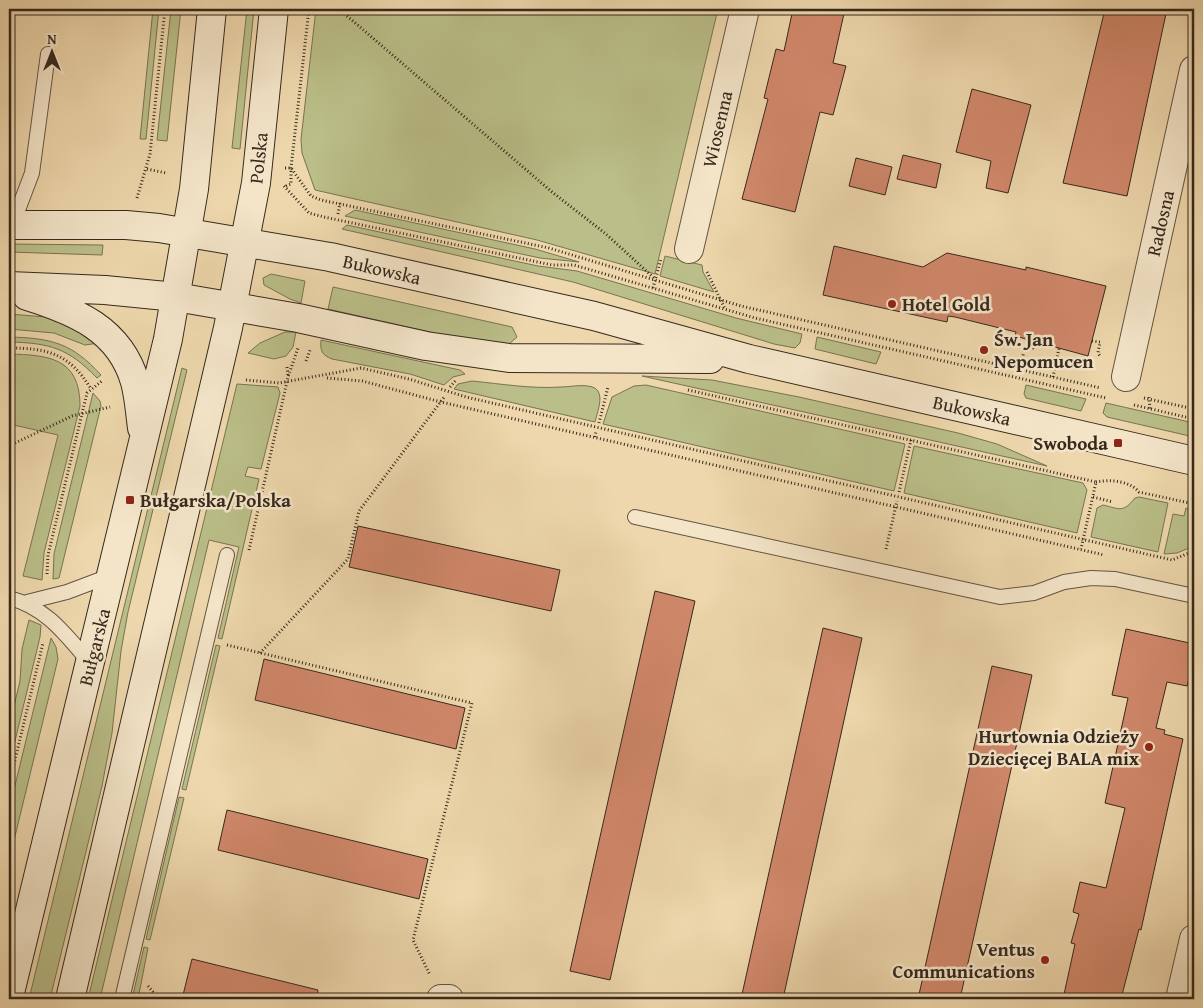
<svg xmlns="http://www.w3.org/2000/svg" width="1203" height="1008" font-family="'Gentium Book Plus',serif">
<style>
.green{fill:#babe88;stroke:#787453}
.building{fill:#d1886b;stroke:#36291e}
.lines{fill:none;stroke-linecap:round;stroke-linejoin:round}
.lane-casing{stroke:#645442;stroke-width:16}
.street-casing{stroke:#645442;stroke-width:30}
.secondary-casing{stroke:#36291e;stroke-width:30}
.path{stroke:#36291e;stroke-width:3;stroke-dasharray:1 2.5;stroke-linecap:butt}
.lane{stroke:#f4e5c9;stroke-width:14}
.street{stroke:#f4e5c9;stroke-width:28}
.secondary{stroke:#f4e5c9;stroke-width:28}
.poi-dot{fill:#8f2418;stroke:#f4e5c9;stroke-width:2}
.labels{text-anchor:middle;stroke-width:5;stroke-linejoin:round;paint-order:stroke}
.street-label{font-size:19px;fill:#36291e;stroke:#f4e5c9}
.poi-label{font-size:19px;font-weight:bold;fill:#36291e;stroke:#f4e5c9;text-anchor:start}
</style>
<rect width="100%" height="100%" fill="#eed7ac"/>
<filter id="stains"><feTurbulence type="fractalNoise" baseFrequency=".004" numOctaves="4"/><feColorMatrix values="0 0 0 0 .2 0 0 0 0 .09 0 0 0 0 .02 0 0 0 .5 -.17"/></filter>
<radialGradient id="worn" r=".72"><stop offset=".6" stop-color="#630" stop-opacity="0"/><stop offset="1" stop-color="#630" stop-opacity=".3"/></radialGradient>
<path class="green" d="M153 9H159L146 139H140Z
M171 9H181L167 141 157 140Z
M247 9H254L240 149 232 148Z
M316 9H718L655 274 537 240 315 190 302 153 301 139Z
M355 210 535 249 579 262 540 258 345 216Z
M347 225 538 266 577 271 736 318 802 334 800 343 795 348 774 344 573 282 342 229Z
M9 244 103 245 102 255 9 252Z
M665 256 702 265 703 272 714 292 660 276Z
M271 274 305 281 301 303 290 299 264 285 263 278Z
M333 287 512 327 517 337 509 344 443 335 328 309Z
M9 314 58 318 99 343 85 345 54 333 9 329Z
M285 332H296L293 347 286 356 274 359 248 353 260 343Z
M9 337C51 338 72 343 101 375L97 378C68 348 50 343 9 342Z
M817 337 881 352 876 364 815 349Z
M321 340 460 370 465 374 453 377 444 385 410 374 332 359C322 355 320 351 321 340Z
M9 354C49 355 80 358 80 406L44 553 42 580 23 576 58 435 9 424Z
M182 368 187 370 128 612 121 651 112 733 102 786 50 999H29Z
M642 376 712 380 799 397 958 433 997 444 1047 466Z
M472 381C502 384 532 389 561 387 571 387 592 382 598 391 603 399 597 413 595 422L454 389 458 384Z
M237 384 278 387 280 393 261 469 248 467 245 476 259 479 222 639 218 638 239 547 209 540 100 999H88Z
M646 385 905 444 894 491 603 424 612 397 634 386Z
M1026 385 1086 399 1081 411 1026 398 1024 394Z
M93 393 100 401 101 406 59 578 53 579 54 554Z
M1106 403 1194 423V437L1107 417 1103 413Z
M914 446 1083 483 1087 490 1077 533 904 493Z
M1139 497 1168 503 1158 552 1091 537 1097 508 1103 505C1120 509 1123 513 1135 498Z
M1186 508 1194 510V546L1177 553 1164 554 1173 514 1184 516Z
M29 620 41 625 40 637 9 766V727L20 681 22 649Z
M51 638 56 647 58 659 9 861V810Z
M216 645 220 646 186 790 182 789Z
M179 797 184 798 150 940 146 939Z
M144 947 148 948 138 999H132Z"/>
<path class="building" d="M793 9H845L833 63 846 66 833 115 820 112 795 212 742 199 768 99 764 98 776 49 784 51Z
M1105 9H1167L1127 196 1063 183Z
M972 89 1031 105 1008 193 986 188 991 161 956 152Z
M903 155 941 164 936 188 897 179Z
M856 158 892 167 885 195 849 186Z
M834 246 923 267 947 253 1026 270V267L1106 286 1088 356 1015 336 1016 332 955 317 948 316 947 322 823 295Z
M358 526 560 570 551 611 349 567Z
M655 591 695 601 610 980 570 971Z
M823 628 862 638 783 999H741Z
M1126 629 1194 644V660L1187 686 1167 682 1156 728 1165 730 1164 734 1183 739 1141 930 1139 929 1121 999H1063L1075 944 1071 943 1079 914 1073 912 1080 882 1106 888 1125 808 1105 803 1128 698 1112 695Z
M264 659 465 708 456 749 255 700Z
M992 666 1032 675 960 999H918Z
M227 810 428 859 419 899 218 850Z
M192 959 318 990 317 999H182Z"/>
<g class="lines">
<g class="lane-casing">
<path id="lane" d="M18 210 32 173 48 54
M635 517 1000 597 1034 593 1064 582 1091 578 1115 579 1194 596
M9 598C46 607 66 635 90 663
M27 602 67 592 112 575
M122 999 227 555"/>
</g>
<g class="street-casing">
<path id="street" d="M689 249 745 9
M1126 377 1194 70
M441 999H449
M1180 999 1194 939"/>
</g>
<g class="secondary-casing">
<path id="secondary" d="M9 225H126L159 228 330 257 594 316 749 359 1194 461
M9 286 105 290 176 297 298 318 426 346 509 358 710 359
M27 296C75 311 120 329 135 382 139 397 140 413 142 428
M9 997 168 339 194 189 212 9
M70 999 228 328 256 183 274 9"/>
</g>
<path class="path" d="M339 9 552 192 606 234 654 278
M285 168H291L311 196 321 200 549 248 741 306 1101 388
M147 169 166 173
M284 186 309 213 324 217 552 265H574L755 318 1106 398
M286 186 291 184V168L309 9
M137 198 150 154 165 9
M338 214 340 203
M707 272 725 309
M653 288 661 259
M1092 341 1100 342 1098 353 1100 356
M9 348C48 348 70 354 91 389
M306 361 310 350
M287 367 288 376
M1020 369 1025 346 1033 348 1034 344 1026 342 1027 339
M1053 377 1059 348
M327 378 362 381 441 402 1104 555
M246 380 279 383 361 368 409 379 466 397 1172 560 1194 551
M450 387 456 380
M688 390 1096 482 1081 549
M1149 397 1150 409
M1144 398 1194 409
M1134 405 1194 419
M599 423 608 387
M595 437 596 432
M15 443 72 416 110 407
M1096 482C1110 479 1130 481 1139 492L1194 504
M899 492 911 440
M1093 497 1113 502
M886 549 897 501
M249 550 288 377 298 348
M47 574 48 555 87 393 103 380
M227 645 472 703 413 940 430 975
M260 653 348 559 359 511 445 396
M9 785 43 643
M148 986 159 999"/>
<use href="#lane" class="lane"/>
<use href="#street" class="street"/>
<use href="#secondary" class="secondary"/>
</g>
<g class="poi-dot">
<circle cx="892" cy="304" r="5"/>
<circle cx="984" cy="350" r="5"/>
<rect x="1113" y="438" width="10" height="10" rx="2.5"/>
<rect x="125" y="495" width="10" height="10" rx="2.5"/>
<circle cx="1149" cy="747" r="5"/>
<circle cx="1045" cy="960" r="5"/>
</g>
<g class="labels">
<g class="street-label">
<text transform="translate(717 129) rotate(-77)" y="7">Wiosenna</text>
<text transform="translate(258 158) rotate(-84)" y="7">Polska</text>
<text transform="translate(1160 223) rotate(-77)" y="7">Radosna</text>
<text transform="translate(382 269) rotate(13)" y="7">Bukowska</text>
<text transform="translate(972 410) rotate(13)" y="7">Bukowska</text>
<text transform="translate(94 647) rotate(-76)" y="7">Bułgarska</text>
</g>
<g class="poi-label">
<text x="902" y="311">Hotel Gold</text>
<text x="994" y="346">Św. Jan<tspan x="994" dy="22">Nepomucen</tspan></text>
<text x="1108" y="450" text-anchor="end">Swoboda</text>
<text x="140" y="507">Bułgarska/Polska</text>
<text x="1139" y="743" text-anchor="end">Hurtownia Odzieży<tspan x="1139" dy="22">Dziecięcej BALA mix</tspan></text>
<text x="1035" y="956" text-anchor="end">Ventus<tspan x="1035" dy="22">Communications</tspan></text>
</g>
</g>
<rect width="1203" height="1008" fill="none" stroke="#eed7ac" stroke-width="30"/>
<rect x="10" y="10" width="1183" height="988" fill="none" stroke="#36291e" stroke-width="2.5"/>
<rect x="15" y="15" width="1173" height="978" fill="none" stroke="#36291e"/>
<g transform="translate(52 52)" stroke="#f4e5c9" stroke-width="4" paint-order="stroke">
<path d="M0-4L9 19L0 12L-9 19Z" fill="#36291e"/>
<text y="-8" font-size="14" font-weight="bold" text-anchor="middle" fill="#36291e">N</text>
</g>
<rect width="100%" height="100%" filter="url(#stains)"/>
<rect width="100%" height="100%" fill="url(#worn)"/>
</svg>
